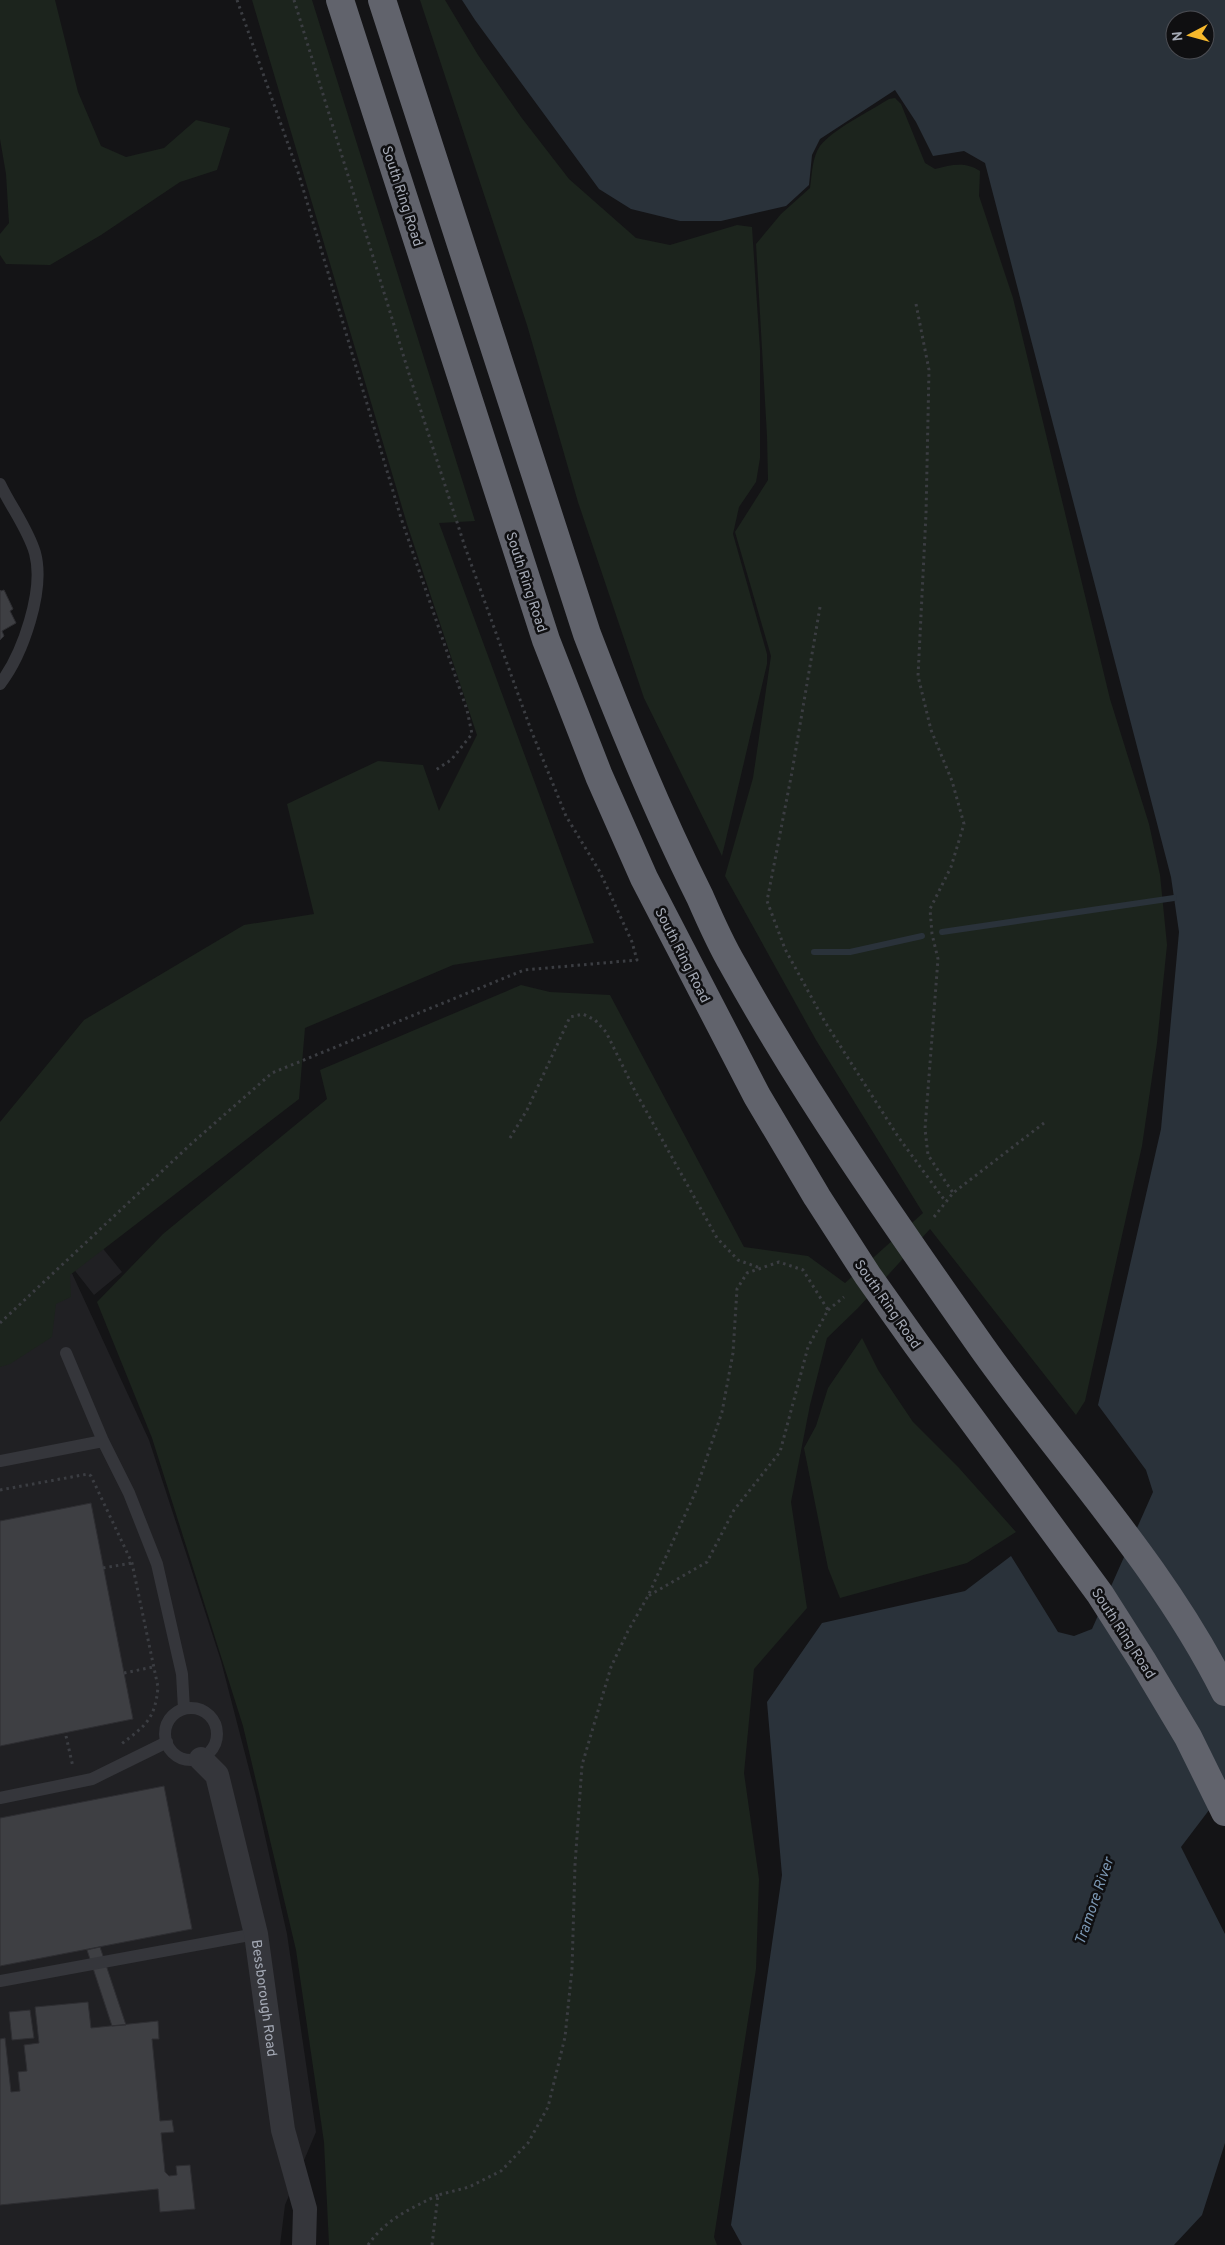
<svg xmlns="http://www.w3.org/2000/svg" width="1225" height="2245" font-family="Overpass,sans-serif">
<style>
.built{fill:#202023}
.green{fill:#1c241d}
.water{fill:#2a323a;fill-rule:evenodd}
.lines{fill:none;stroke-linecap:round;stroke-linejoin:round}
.stream{stroke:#2a323a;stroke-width:6}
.building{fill:#3e3f43;stroke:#2e2e32}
.path{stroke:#3b3d42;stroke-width:3;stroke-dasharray:2.5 4;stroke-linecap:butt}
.lane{stroke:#35363b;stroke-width:12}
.street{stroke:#35363b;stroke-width:24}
.highway{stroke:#61636c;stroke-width:28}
.labels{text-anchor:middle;stroke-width:5;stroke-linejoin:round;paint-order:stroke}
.street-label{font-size:14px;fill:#a5aab6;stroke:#0f0f11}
.water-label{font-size:15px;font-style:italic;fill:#7b97b3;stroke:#0f0f11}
</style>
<rect width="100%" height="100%" fill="#141416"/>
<path class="built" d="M100 1245 122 1272 94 1295 72 1267Z
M70 1269 149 1440 188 1559 221 1661 256 1796 287 1934 316 2132 285 2205 280 2245H0V1332Z"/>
<path class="green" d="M0 0H55L78 92 101 146 126 157 164 148 196 120 230 128 217 170 180 182 101 235 50 265 6 264 0 255V234L9 223 6 174 0 139Z
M252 0H312L475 521 439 523 594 943 453 965 305 1028 299 1099 70 1275 71 1297 56 1304 52 1337 10 1364 0 1367V1122L84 1020 244 925 314 914 287 804 378 761 423 765 439 811 477 735 407 524Z
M420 0H445L478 55 521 117 569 179 636 238 670 245 737 225 752 227 760 350V458L756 482 739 507 733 534 767 654V664L722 856 644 698 578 502 527 325Z
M895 98 901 104 925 163 935 169C951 165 965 161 980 171L979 196 1013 298 1110 699 1149 824 1160 875 1167 945 1157 1043 1142 1146 1085 1401 1076 1415 930 1229 858 1308 827 1338 810 1405 791 1502 807 1608 754 1669 744 1773 759 1879 756 1969 714 2237 717 2245H329L324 2142 296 1950 243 1726 152 1438 97 1302 163 1234 327 1099 320 1070 521 985 550 992 610 995 744 1247 808 1256 845 1283 923 1213 816 1040 725 876 753 778 771 656 735 532 768 480 767 436 756 244 781 214 810 188C812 175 812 157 820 146 832 130 870 111 889 99Z
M862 1338 878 1370 913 1422 959 1468 1016 1532 967 1563 840 1598 828 1568 804 1448 816 1426 828 1388Z"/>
<path class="water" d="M462 0H1225V1789L1181 1847 1225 1934V2143L1202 2215 1174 2245H742L731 2225 782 1875 767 1702 822 1623 965 1591 1011 1556 1058 1632 1074 1636 1092 1629 1153 1492 1146 1470 1098 1405 1161 1129 1179 932 1171 877 985 163 964 151 933 156 916 122 895 90 820 139 812 155 809 185 786 206 721 221H680L631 209 599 189 475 20ZM1175 20H1205V50H1175Z"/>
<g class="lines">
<path class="stream" d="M942 932 1174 898
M814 952H850L922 936"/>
</g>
<path class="building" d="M0 590 1 591 4 590 13 609 10 611 16 623 2 631 4 636 0 640Z
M91 1503 133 1719 0 1746V1521Z
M164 1786 192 1929 0 1966V1818Z
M100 1947 126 2025 112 2026 87 1950Z
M88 2002 91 2028 158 2021 159 2039H152L160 2121 172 2120 174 2132 161 2133 165 2172 169 2176 177 2175 176 2166 190 2165 195 2209 160 2212 158 2189 0 2205V2039L5 2038 11 2092 20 2091 18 2072 27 2071 24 2045 39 2043 35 2007Z
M30 2010 34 2038 12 2040 9 2012Z"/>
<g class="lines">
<path class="path" d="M237 0 299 175 401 518 467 710 472 734 451 760 434 771
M916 304 929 370 926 514 918 676 931 730 952 781 964 824 951 867 930 909 932 934 938 959 925 1129 928 1155 953 1193
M820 607 792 772 767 901 785 949 825 1022 899 1138 946 1202
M510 1138 527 1110 570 1017 583 1014 595 1020 606 1032 635 1091 717 1238 738 1260 760 1268
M934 1217 953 1193 1044 1123
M828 1310 844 1297
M0 1323 191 1144 272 1073 524 970 637 960 632 942 600 872 566 816 531 730 465 547 410 377 294 0
M0 1490 88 1474 91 1476 132 1563 158 1687C155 1720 145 1726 120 1745
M103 1568 132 1563
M124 1673 153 1667
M66 1736 73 1767
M368 2245C386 2219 410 2209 438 2195
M432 2245 438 2195 469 2187 501 2171 528 2143 548 2107 565 2037 572 1969 575 1865 582 1765 611 1667 628 1631 648 1596 695 1493 722 1412 733 1353 737 1289 747 1273 779 1262 803 1270 828 1310 808 1347 780 1452 734 1510 707 1562 648 1596"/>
<path class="lane" d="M0 484C11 507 28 529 35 553 45 590 23 654 0 684
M66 1353 103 1441 129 1493 157 1564 182 1674 184 1709
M0 1461 103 1441
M165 1734a26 26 0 1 1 52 0a26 26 0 1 1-52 0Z
M0 1798 92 1779 167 1742
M0 1981 256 1934"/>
<path class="street" id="s1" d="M201 1759 217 1775 256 1934 283 2130 305 2209 304 2245"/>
<path class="highway" d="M340 0 546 640 599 776 644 878 757 1096 817 1197 868 1276 917 1345 1100 1594 1142 1660 1188 1737 1225 1812
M382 0 587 634C621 723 657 811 700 897 710 920 720 943 733 965 806 1097 894 1222 981 1346 1063 1462 1161 1564 1225 1692"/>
</g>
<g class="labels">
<g class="street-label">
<text transform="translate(403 196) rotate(72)" y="5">South Ring Road</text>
<text transform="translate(527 582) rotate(72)" y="5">South Ring Road</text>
<text transform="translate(683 955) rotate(63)" y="5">South Ring Road</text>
<text transform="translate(888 1304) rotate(55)" y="5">South Ring Road</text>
<text transform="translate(1124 1633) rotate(57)" y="5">South Ring Road</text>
<text dy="5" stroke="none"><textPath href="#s1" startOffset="251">Bessborough Road</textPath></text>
</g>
<g class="water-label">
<text transform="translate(1094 1901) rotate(-71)" y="5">Tramore River</text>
</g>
</g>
<g transform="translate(1190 35) rotate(264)"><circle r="24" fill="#0f0f11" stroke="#4b4d53"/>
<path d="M0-4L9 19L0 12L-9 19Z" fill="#f6b82c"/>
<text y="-8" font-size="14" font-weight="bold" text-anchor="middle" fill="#a5aab6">N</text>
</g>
</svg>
